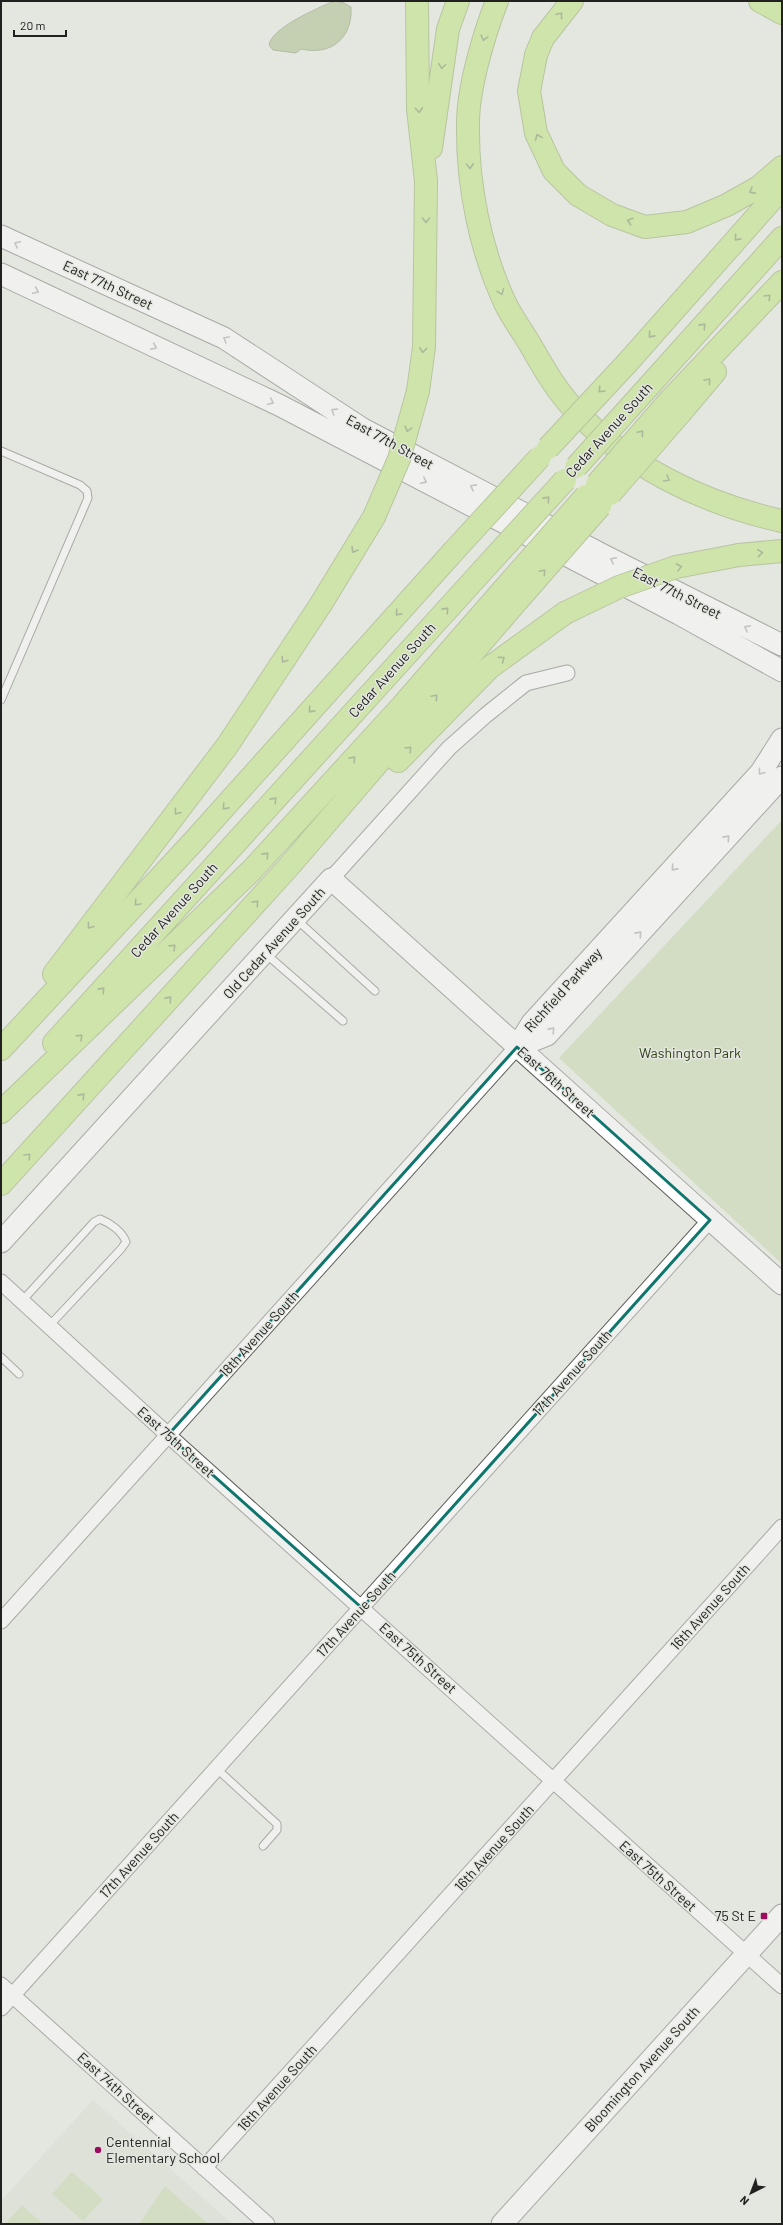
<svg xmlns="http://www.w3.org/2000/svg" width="783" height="2225" font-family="Barlow,sans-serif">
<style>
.built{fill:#d5dbce}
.green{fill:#bed3a1}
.water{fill:#9fb77a;stroke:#798a5f}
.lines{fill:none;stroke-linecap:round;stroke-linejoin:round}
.lane-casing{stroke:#5f615c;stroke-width:9}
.street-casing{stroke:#5f615c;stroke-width:17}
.secondary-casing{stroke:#5f615c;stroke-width:23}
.highway-casing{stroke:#829f51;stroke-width:24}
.lane{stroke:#fff;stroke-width:7}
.street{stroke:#fff;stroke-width:15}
.secondary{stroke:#fff;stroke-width:21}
.highway{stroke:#b7e36b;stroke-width:22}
.highway-bridge-casing{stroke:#829f51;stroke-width:24;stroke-linecap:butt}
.highway-bridge{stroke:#b7e36b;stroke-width:22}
.oneway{stroke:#6c8246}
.oneway2{stroke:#9b9c9b}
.marked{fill:none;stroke:#0f766e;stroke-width:3;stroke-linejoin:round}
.poi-dot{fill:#9a0e5f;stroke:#e4e6e0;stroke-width:1.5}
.labels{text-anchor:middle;stroke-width:3;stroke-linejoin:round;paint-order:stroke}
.street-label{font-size:14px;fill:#212220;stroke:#e4e6e0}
.park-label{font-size:14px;fill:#314114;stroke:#e4e6e0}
.poi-label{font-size:14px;fill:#212220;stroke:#e4e6e0;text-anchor:end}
</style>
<rect width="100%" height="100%" fill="#e4e6e0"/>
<path class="built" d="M93 2100 232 2224H1V2201Z"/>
<path class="green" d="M782 820V1264L559 1058Z
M72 2172 103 2199 83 2221 52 2194Z
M165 2186 208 2224H139Z
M22 2205 43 2224H5Z"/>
<path class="water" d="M334 1 344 3 351 7C353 38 331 56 301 49L296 53 273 50 269 45C271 28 318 8 334 1Z"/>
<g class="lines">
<g class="lane-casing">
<path id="lane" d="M1 451 80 485 87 491 88 498 1 700
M296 919 375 991
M266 954 343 1021
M22 1301 94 1222 100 1219C110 1223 122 1231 126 1242L121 1249 49 1326
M1 1357 19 1374
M217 1769 277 1824V1830L263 1846"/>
</g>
<g class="street-casing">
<path id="street" d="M331 879 449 748 486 715 526 683 567 673
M1 1282 168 1435 782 1986
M1 1621 517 1047
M1 1985 267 2224
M1 2008 710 1220
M204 2168 782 1527"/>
</g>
<g class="secondary-casing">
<path id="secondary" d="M1 236 224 338 363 429 603 555 782 645
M1 274 279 405 679 614 782 671
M517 1047 532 1023 761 772 782 739
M517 1047 547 1035 782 777
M1 1242 331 879 782 1284
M502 2224 782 1915"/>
</g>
<g class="highway-casing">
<path id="highway" d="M417 1 418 109 426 181 424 347 418 391
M497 1C484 34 468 88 468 123 467 184 480 250 506 305 513 319 523 332 531 346 543 367 556 390 573 408 627 467 705 504 782 521
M572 1 543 38 536 55 529 91 536 133 554 171 578 195 612 215 645 227 687 222 727 205 759 187 782 167
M760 1 782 13
M431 148 448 29 458 1
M628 362 782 188
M649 386 782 238
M671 399 782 282
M682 411 715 372
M739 555 782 551
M398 761 489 668 565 613
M54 974 227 746 321 604 374 517
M54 1043 483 570
M1 1049 194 841 452 553
M1 1112 252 870 402 706 504 589
M1 1184 291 864 517 601"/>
</g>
<use href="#lane" class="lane"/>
<use href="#street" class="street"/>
<use href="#secondary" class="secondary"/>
<use href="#highway" class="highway"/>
<g class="highway-bridge-casing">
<path id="highway-bridge" d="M548 448 628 362
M576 467 649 386
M597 484 671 399
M610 494 682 411
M374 517 399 459 418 391
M452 553 540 457
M483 570 565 480
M504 589 586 496
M517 601 600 506
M565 613 619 587 676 567 739 555"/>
</g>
<use href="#highway-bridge" class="highway-bridge"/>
</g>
<defs><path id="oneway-chevron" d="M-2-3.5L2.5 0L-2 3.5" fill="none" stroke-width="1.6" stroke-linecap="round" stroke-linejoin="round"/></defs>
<g class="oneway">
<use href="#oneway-chevron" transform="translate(560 15) rotate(-53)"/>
<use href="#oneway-chevron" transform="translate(484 38) rotate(105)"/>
<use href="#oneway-chevron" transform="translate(442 66) rotate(98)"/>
<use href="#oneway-chevron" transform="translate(419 110) rotate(86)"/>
<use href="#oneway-chevron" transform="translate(538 137) rotate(-112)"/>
<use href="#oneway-chevron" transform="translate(470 166) rotate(87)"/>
<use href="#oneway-chevron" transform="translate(752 191) rotate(151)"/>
<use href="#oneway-chevron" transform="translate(426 220) rotate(91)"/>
<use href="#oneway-chevron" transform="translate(630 221) rotate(-162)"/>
<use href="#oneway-chevron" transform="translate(737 238) rotate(132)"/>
<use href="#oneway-chevron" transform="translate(501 292) rotate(69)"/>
<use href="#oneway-chevron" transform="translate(768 297) rotate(-47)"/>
<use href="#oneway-chevron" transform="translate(703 326) rotate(-48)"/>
<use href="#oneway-chevron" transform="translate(651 335) rotate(132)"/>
<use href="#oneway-chevron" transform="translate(423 350) rotate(96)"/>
<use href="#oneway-chevron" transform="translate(708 381) rotate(-50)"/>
<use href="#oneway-chevron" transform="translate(601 390) rotate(133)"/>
<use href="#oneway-chevron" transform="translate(408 429) rotate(105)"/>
<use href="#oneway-chevron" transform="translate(641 433) rotate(-49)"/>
<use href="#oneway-chevron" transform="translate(667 479) rotate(30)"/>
<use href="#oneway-chevron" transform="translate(547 499) rotate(-48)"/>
<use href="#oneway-chevron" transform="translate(354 550) rotate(121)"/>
<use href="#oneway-chevron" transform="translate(760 553) rotate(-5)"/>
<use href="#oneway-chevron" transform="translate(679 567) rotate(-14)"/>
<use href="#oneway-chevron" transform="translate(543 572) rotate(-49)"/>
<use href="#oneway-chevron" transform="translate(446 610) rotate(-48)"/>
<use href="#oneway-chevron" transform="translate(398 613) rotate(132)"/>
<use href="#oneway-chevron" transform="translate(502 659) rotate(-36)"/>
<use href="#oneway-chevron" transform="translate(284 660) rotate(123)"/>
<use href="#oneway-chevron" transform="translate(435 697) rotate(-49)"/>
<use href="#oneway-chevron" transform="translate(311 710) rotate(132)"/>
<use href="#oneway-chevron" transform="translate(409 749) rotate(-46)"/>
<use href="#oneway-chevron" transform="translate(353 759) rotate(-48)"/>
<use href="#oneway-chevron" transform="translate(274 800) rotate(-48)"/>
<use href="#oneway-chevron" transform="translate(225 807) rotate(132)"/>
<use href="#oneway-chevron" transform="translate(177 812) rotate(127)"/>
<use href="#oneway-chevron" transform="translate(266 855) rotate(-48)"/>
<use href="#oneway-chevron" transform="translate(137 903) rotate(133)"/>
<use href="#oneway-chevron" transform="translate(256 903) rotate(-48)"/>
<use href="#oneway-chevron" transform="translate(90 926) rotate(128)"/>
<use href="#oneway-chevron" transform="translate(173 947) rotate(-44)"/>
<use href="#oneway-chevron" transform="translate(102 990) rotate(-48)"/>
<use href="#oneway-chevron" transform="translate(169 999) rotate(-48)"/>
<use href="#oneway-chevron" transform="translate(80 1037) rotate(-44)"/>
<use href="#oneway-chevron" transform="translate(82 1096) rotate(-48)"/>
<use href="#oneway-chevron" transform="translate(28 1156) rotate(-47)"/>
</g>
<g class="oneway2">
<use href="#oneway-chevron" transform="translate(17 244) rotate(-155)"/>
<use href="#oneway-chevron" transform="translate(36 291) rotate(25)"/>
<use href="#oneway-chevron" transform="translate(226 339) rotate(-150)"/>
<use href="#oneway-chevron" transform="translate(154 347) rotate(25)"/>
<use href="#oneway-chevron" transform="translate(271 402) rotate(25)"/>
<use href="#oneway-chevron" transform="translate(334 411) rotate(-147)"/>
<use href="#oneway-chevron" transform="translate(424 481) rotate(27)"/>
<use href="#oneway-chevron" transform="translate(473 487) rotate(-152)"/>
<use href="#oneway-chevron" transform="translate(613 560) rotate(-154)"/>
<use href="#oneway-chevron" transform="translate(747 628) rotate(-153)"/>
<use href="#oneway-chevron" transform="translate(761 772) rotate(127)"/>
<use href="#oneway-chevron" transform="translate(727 838) rotate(-48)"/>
<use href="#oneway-chevron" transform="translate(674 868) rotate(132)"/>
<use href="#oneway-chevron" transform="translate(639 934) rotate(-48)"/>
<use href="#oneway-chevron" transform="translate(552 1030) rotate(-48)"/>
</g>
<path d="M0 0H783V2225H0ZM517 1047 710 1220 362 1608 168 1435Z" fill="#e4e6e0" fill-opacity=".55" fill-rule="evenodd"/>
<path class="marked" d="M517 1047 710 1220 362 1608 168 1435Z"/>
<g class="poi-dot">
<rect x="760" y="1912" width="8" height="8" rx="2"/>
<circle cx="98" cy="2150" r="4"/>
</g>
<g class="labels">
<g class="street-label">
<text transform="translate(108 285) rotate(25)" y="5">East 77th Street</text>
<text transform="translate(609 430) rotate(-48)" y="5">Cedar Avenue South</text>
<text transform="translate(390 442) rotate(29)" y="5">East 77th Street</text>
<text transform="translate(677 593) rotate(27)" y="5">East 77th Street</text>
<text transform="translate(392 670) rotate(-48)" y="5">Cedar Avenue South</text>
<text transform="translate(174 910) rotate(-48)" y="5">Cedar Avenue South</text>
<text transform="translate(274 943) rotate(-48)" y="5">Old Cedar Avenue South</text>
<text transform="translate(563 990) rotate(-48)" y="5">Richfield Parkway</text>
<text transform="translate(556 1082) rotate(42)" y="5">East 76th Street</text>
<text transform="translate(259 1334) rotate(-48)" y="5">18th Avenue South</text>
<text transform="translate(572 1373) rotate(-48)" y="5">17th Avenue South</text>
<text transform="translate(176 1442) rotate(42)" y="5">East 75th Street</text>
<text transform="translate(710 1607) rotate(-48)" y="5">16th Avenue South</text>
<text transform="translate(356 1614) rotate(-48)" y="5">17th Avenue South</text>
<text transform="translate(418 1658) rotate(42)" y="5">East 75th Street</text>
<text transform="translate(494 1848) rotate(-48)" y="5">16th Avenue South</text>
<text transform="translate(139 1855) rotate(-48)" y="5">17th Avenue South</text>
<text transform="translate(658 1876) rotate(42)" y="5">East 75th Street</text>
<text transform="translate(642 2069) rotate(-48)" y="5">Bloomington Avenue South</text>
<text transform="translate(116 2088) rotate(42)" y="5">East 74th Street</text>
<text transform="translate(277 2088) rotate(-48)" y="5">16th Avenue South</text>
</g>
<g class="park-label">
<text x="690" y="1058">Washington Park</text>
</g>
<g class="poi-label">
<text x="756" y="1921">75 St E</text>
<text x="106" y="2147" text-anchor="start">Centennial<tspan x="106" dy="16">Elementary School</tspan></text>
</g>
</g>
<rect width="783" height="2225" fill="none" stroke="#212220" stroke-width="4"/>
<g transform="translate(751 2193) rotate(222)" stroke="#e4e6e0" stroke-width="3" paint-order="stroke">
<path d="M0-3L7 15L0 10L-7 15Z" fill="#212220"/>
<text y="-6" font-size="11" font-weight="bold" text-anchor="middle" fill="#212220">N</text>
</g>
<path d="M14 30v6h52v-6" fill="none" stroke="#212220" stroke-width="2"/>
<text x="20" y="30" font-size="12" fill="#212220" stroke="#e4e6e0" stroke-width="3" paint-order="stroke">20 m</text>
</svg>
